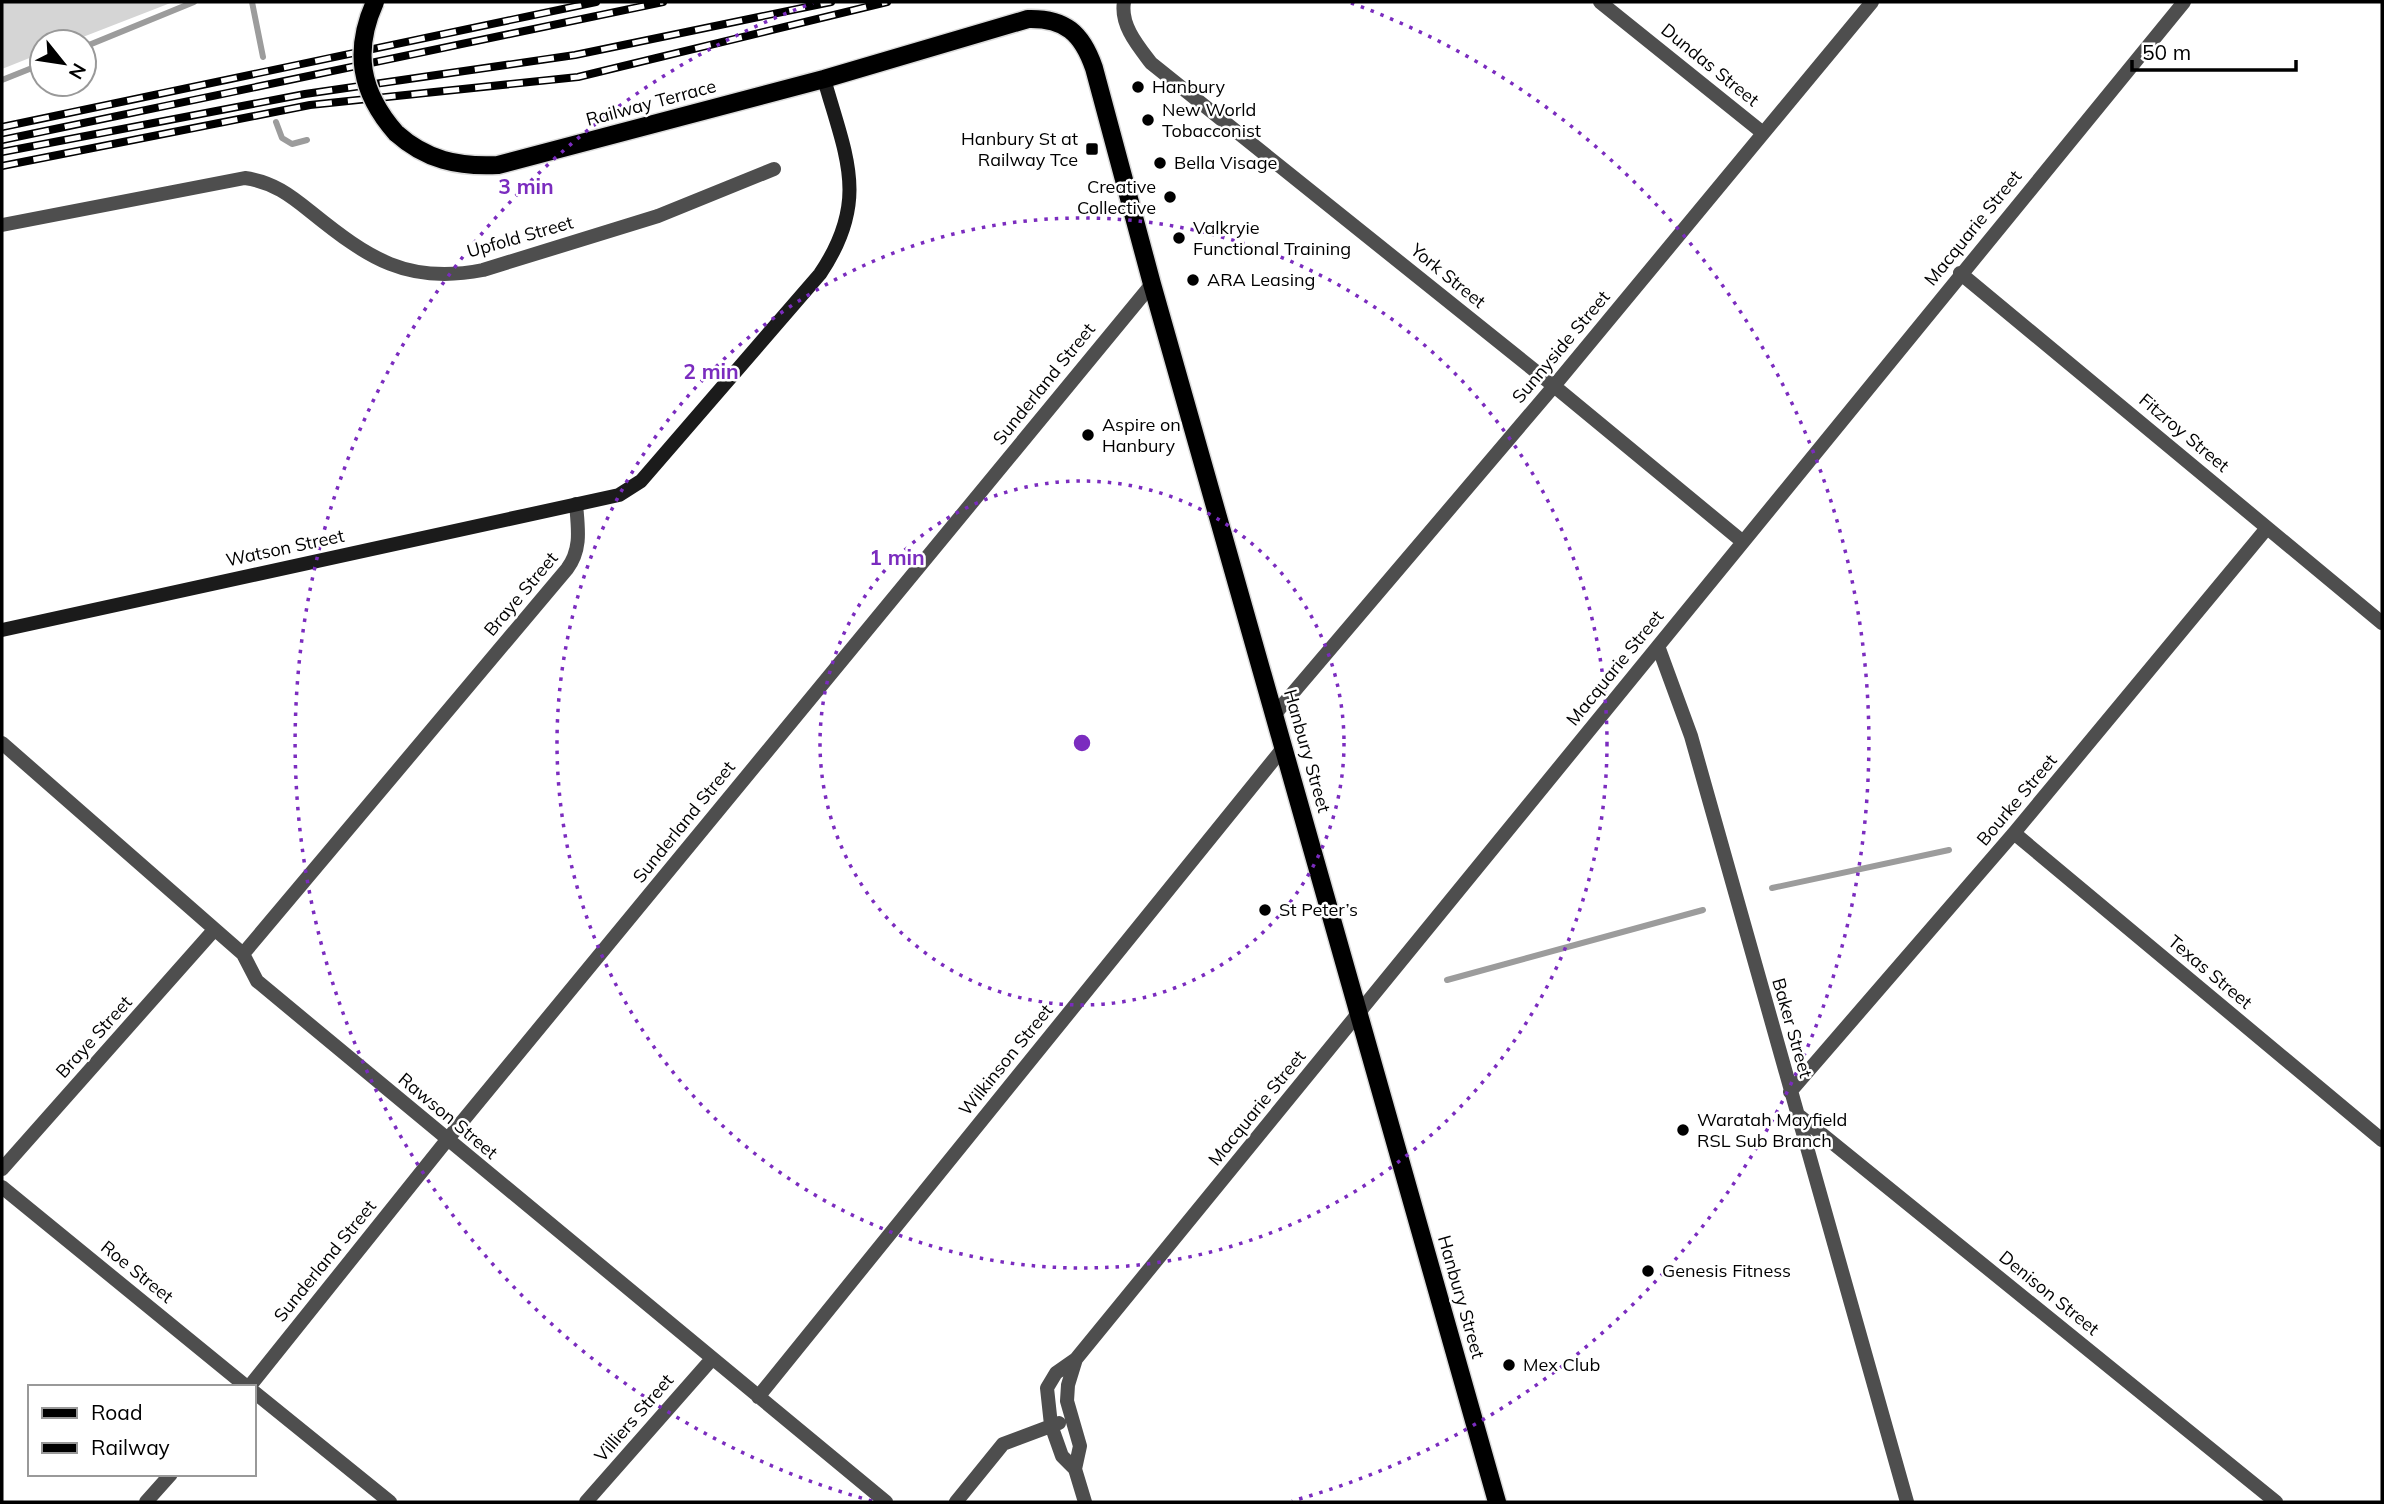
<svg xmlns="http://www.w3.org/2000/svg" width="2384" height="1504" font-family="Mulish,sans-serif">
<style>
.green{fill:#d5d5d5}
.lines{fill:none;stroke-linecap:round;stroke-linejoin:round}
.stream{stroke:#9c9c9c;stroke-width:6}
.primary-casing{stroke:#dbdbdb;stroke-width:21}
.street{stroke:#4e4e4e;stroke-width:14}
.secondary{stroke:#1b1b1b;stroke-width:14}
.primary{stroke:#000;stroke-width:18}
.rail-casing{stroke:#000;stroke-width:8}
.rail{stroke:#fff;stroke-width:5;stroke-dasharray:16;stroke-linecap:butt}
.primary-bridge-casing{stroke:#dbdbdb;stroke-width:21;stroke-linecap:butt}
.primary-bridge{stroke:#000;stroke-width:18}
.ring{fill:none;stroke:#7b2cbf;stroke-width:3.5;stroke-dasharray:3.5 7}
.poi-dot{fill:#000;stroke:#fff;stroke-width:2.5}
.labels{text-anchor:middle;stroke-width:5;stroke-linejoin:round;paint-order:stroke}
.street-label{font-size:18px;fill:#000;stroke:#fff}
.poi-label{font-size:18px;fill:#000;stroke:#fff;text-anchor:start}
.centre{fill:#7b2cbf;stroke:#fff;stroke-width:3.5}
.ring-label{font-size:21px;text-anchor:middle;font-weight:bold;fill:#7b2cbf;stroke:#fff;stroke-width:5;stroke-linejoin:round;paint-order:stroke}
</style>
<rect width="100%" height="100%" fill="#fff"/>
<path class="green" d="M2 2H173L70 42H42V53L2 69Z"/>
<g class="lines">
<path class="stream" d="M252 2 263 57
M84 47 194 2
M2 80 42 64
M276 122 282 138 292 144 307 140
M1772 888 1949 850
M1447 980 1703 910"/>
<g class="primary-casing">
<path id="primary" d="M396 133C426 160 458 167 498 165L824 79 1028 19C1065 18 1082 33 1094 68L1152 284 1497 1502"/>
</g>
<path class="street" d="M1124 2C1120 25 1138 46 1151 63L1554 386 1743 542
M1600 2 1763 133
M2 225 245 178C273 182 290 195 311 212 368 258 407 285 483 270L658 216 774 169
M1960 273 2382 623
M1658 646 1691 736 1907 1502
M1275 714 1554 386 1872 2
M2 743 243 954 257 981 886 1502
M2014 833 2382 1140
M243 954 567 569C582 549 578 528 576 504
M1790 1092 2014 833 2267 528
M1797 1114 2276 1502
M2 1169 214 930
M2 1187 247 1387
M1076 1359 1068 1385 1067 1401 1080 1446 1075 1469 1085 1502
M249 1387 447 1140 1152 284
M254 1392 390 1502
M758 1397 1284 747
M1075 1469 1062 1456 1051 1425 1047 1388 1056 1373 1076 1359 2184 2
M146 1502 171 1474
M586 1502 711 1360
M956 1502 1003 1444 1059 1423"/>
<path class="secondary" d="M2 630 619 495 641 481 820 274C870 200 846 157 824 79"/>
<use href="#primary" class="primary"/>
<g class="rail-casing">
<path id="rail" d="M2 127 596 2
M2 140 663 2
M2 152 305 94 575 55 831 2
M2 166 310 105 578 77 887 2"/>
</g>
<use href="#rail" class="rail"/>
<g class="primary-bridge-casing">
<path id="primary-bridge" d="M375 2C353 51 360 92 396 133"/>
</g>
<use href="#primary-bridge" class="primary-bridge"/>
</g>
<g class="ring">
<circle cx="1082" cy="743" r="262"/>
<circle cx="1082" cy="743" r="525"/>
<path d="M872 1501A787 787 0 0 1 813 3M1351 3A787 787 0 0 1 1292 1501"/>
</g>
<g class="poi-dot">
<circle cx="1138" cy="87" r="7"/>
<circle cx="1148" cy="120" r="7"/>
<rect x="1085" y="142" width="14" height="14" rx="3.5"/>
<circle cx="1160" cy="163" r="7"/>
<circle cx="1170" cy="197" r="7"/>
<circle cx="1179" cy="238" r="7"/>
<circle cx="1193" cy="280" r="7"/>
<circle cx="1088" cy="435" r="7"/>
<circle cx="1265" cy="910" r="7"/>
<circle cx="1683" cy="1130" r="7"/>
<circle cx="1648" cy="1271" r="7"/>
<circle cx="1509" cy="1365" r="7"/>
</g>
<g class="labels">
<g class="street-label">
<text transform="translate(1710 65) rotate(39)" y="6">Dundas Street</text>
<text transform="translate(651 103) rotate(-15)" y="6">Railway Terrace</text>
<text transform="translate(1973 228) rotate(-51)" y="6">Macquarie Street</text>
<text transform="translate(520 237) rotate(-16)" y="6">Upfold Street</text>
<text transform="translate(1448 276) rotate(39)" y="6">York Street</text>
<text transform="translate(1561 347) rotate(-50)" y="6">Sunnyside Street</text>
<text transform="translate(1044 384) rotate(-51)" y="6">Sunderland Street</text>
<text transform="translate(2184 433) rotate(40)" y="6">Fitzroy Street</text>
<text transform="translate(285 548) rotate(-12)" y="6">Watson Street</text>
<text transform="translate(521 594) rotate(-50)" y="6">Braye Street</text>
<text transform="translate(1615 668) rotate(-51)" y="6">Macquarie Street</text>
<text transform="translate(1307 751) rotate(74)" y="6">Hanbury Street</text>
<text transform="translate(2017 800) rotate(-50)" y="6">Bourke Street</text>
<text transform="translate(684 822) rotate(-51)" y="6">Sunderland Street</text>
<text transform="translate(2210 972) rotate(40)" y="6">Texas Street</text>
<text transform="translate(1792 1028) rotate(74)" y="6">Baker Street</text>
<text transform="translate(94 1037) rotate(-48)" y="6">Braye Street</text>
<text transform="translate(1006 1060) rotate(-51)" y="6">Wilkinson Street</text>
<text transform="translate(1257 1108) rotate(-51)" y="6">Macquarie Street</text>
<text transform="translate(448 1116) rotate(40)" y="6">Rawson Street</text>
<text transform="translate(325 1261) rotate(-51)" y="6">Sunderland Street</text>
<text transform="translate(137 1272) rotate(39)" y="6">Roe Street</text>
<text transform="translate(2049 1293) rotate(39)" y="6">Denison Street</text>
<text transform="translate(1461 1297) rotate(74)" y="6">Hanbury Street</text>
<text transform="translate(634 1418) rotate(-49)" y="6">Villiers Street</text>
</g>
<g class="poi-label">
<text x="1152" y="93">Hanbury</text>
<text x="1162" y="116">New World<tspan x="1162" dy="21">Tobacconist</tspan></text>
<text x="1078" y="145" text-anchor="end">Hanbury St at<tspan x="1078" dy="21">Railway Tce</tspan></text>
<text x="1174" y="169">Bella Visage</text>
<text x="1156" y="193" text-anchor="end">Creative<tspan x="1156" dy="21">Collective</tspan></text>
<text x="1193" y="234">Valkryie<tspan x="1193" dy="21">Functional Training</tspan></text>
<text x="1207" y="286">ARA Leasing</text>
<text x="1102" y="431">Aspire on<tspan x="1102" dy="21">Hanbury</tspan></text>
<text x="1279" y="916">St Peter’s</text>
<text x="1697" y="1126">Waratah Mayfield<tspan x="1697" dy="21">RSL Sub Branch</tspan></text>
<text x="1662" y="1277">Genesis Fitness</text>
<text x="1523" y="1371">Mex Club</text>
</g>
</g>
<circle cx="1082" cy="743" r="10" class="centre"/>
<g class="ring-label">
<text x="526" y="194">3 min</text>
<text x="711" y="379">2 min</text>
<text x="897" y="565">1 min</text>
</g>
<rect width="2384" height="1504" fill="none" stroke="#000000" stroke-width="7"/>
<rect x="28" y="1385" width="228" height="91" fill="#ffffff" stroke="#999999" stroke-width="2"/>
<rect x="42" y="1408" width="35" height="10" fill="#000000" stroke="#999999" stroke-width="2"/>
<text x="91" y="1420" font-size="21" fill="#000000">Road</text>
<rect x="42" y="1443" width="35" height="10" fill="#000000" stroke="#999999" stroke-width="2"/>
<text x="91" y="1455" font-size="21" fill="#000000">Railway</text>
<g transform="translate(63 63) rotate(120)"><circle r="33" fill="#ffffff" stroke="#999999" stroke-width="2"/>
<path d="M0-5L12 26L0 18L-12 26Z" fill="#000000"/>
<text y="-10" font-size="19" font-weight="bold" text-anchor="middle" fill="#000000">N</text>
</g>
<path d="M2132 60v10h164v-10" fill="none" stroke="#000000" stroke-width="3.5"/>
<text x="2142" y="60" font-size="21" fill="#000000" stroke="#ffffff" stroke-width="5" paint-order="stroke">50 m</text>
</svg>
